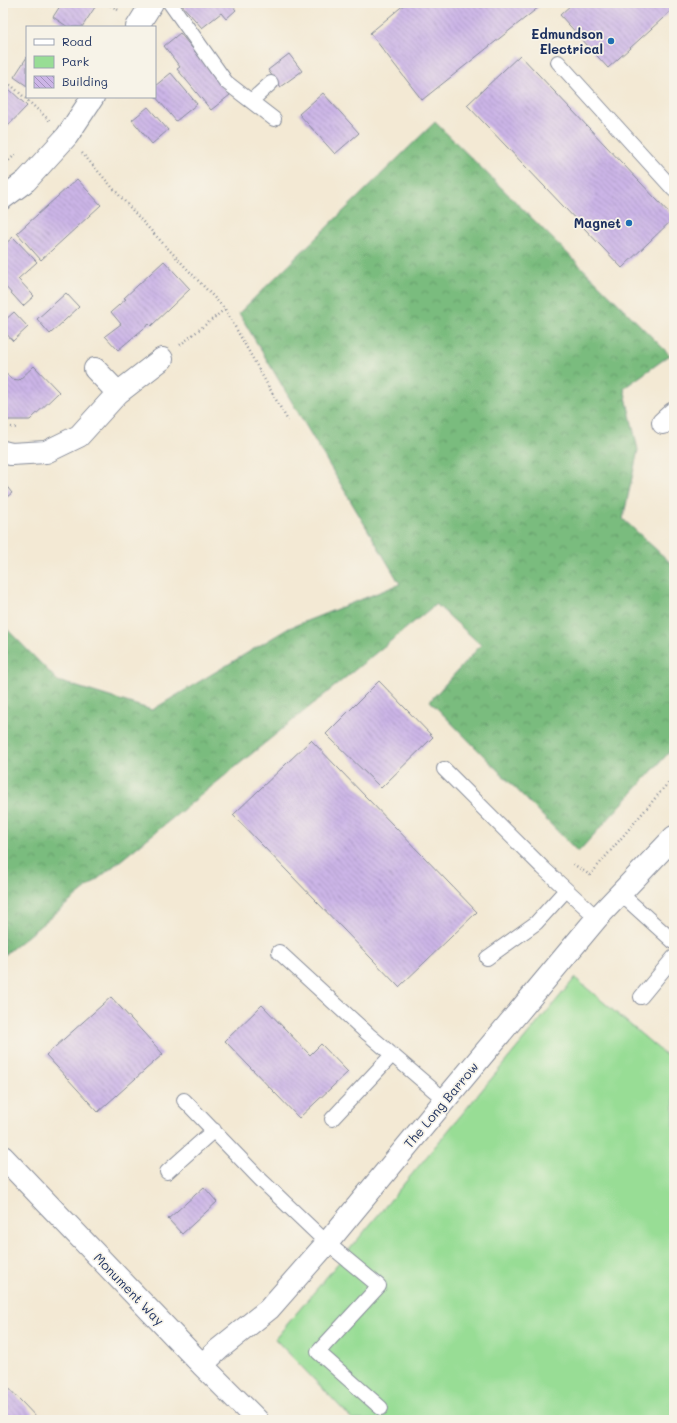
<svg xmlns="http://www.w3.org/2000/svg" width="677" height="1423" font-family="Mali,sans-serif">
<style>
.green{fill:#98dd95;stroke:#5a867a}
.forest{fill:url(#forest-crowns);stroke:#4a766e}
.building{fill:url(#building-back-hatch)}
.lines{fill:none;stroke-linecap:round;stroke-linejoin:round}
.service-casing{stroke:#878c99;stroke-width:16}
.minor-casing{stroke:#878c99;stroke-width:24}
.path{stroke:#878c99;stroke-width:2.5;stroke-dasharray:1 3;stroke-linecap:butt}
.service{stroke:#fff;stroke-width:14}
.minor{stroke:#fff;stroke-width:22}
.poi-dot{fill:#1f6fb2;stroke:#f7f3e8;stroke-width:1.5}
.labels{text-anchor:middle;stroke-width:3.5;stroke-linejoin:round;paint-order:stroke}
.poi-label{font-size:13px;font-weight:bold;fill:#1b2f5e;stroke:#f7f3e8;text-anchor:end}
.street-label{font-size:13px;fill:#1b2f5e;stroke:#f7f3e8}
</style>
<defs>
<pattern id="forest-crowns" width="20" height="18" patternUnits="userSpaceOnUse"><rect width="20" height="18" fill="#7abc7e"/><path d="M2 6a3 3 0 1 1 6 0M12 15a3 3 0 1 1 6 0" fill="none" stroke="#63996a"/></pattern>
<pattern id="building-back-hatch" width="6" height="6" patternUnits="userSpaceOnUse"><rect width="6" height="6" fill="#ccb5e7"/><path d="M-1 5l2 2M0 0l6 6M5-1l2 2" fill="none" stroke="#a594be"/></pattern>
</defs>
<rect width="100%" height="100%" fill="#f7f3e8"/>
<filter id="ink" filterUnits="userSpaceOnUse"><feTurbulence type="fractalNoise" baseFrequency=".025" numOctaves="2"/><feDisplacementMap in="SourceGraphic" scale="8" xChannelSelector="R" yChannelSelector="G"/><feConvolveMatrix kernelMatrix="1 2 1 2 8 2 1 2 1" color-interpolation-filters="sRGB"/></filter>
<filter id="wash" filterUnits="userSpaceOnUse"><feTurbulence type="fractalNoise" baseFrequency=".012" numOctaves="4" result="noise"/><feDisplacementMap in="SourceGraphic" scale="16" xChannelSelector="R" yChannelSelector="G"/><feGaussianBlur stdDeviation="0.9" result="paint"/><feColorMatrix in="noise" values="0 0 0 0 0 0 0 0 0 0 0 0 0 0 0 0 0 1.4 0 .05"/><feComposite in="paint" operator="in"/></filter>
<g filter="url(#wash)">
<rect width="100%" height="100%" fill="#f3e9d4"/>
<path class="green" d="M575 978 674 1062V1420H353L275 1339Z"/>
<path class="forest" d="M435 122 670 355 624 388 638 450 623 519 674 566V747L578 852 430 701 481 645 436 604 3 956V625L58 681 152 710 289 628 400 584 239 313Z"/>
<g id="blocks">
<path class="building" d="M62 3H95L97 4 82 27H68L53 17Z
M182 3H230L236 10 226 19 221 13 202 28 181 4Z
M406 3H544L422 100 370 33Z
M573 3H667L673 9 608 68 560 15Z
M180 33 230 95 211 110 177 69 180 67 164 46Z
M289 54 302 71 280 87 268 70Z
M520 55 674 218 622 268 467 105Z
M27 57V86L14 77Z
M171 73 197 104 176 121 155 96V86Z
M7 87 27 106 3 131V92Z
M323 93 359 133 335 154 299 114Z
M148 107 168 130 152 144 132 120Z
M77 179 101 205 41 260 17 233Z
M13 237 37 262 18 279 34 296 23 306 3 284V246Z
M164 261 190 289 151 326 149 324 118 350 105 336 121 324 111 312 126 299 124 298Z
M66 293 79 307 50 334 37 319Z
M14 312 28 327 13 341 3 330V322Z
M34 366 59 392 30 420H3V370L11 379 19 380Z
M3 482 12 493 3 500Z
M379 681 433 737 381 788 326 734Z
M311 740 477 912 399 987 233 815Z
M111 997 163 1054 98 1112 46 1055Z
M262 1005 310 1055 321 1044 348 1072 299 1118 225 1041Z
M204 1187 217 1202 182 1234 168 1219Z
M3 1382 39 1420H3Z"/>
</g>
</g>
<g filter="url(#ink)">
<use href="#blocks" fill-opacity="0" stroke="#878c99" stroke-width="1"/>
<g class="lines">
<g class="service-casing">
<path id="service" d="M170 3 226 82 274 119
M558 62 674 190
M251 101 271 83
M444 769 543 868 597 918
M621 894 674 942
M279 952 368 1034 445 1100
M487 958 536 923 566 890
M641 997 674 957
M184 1100 260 1179 327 1243 379 1286 318 1352 381 1408
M332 1119 392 1055
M167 1172 214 1130"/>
</g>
<g class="minor-casing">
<path id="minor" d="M137 27 152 3
M3 198 26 181 67 136 93 97
M95 369 118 393
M663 423 674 413
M3 452 11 454 46 452 79 436 118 393 162 359
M3 1157 202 1365 257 1420
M202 1365 219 1349 269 1309 327 1243 445 1100 597 918 674 837"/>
</g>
<path class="path" d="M107 3 120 11
M3 81 12 86 50 121
M82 153 141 220 225 309 288 421
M3 166 16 154
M180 345 225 309
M3 426 18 428
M573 864 590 875 674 776"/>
<use href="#service" class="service"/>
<use href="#minor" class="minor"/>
</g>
</g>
<g class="poi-dot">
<circle cx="611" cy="41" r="4"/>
<circle cx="629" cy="223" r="4"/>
</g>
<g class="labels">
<g class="poi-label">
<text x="603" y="39">Edmundson<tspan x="603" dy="15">Electrical</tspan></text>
<text x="621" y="228">Magnet</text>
</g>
<g class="street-label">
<text transform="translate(441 1105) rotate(-50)" y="5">The Long Barrow</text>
<text transform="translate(129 1289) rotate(46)" y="5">Monument Way</text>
</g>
</g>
<rect width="677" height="1423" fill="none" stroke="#f7f3e8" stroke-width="16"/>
<rect x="26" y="26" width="130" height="72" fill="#f7f3e8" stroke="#9fa5b1"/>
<rect x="34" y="39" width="20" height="6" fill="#ffffff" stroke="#9fa5b1"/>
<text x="62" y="46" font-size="12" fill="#1b2f5e">Road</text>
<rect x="34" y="56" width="20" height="12" fill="#98dd95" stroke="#9fa5b1"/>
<text x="62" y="66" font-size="12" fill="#1b2f5e">Park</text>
<rect x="34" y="76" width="20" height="12" fill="url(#building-back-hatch)" stroke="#9fa5b1"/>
<text x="62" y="86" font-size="12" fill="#1b2f5e">Building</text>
</svg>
